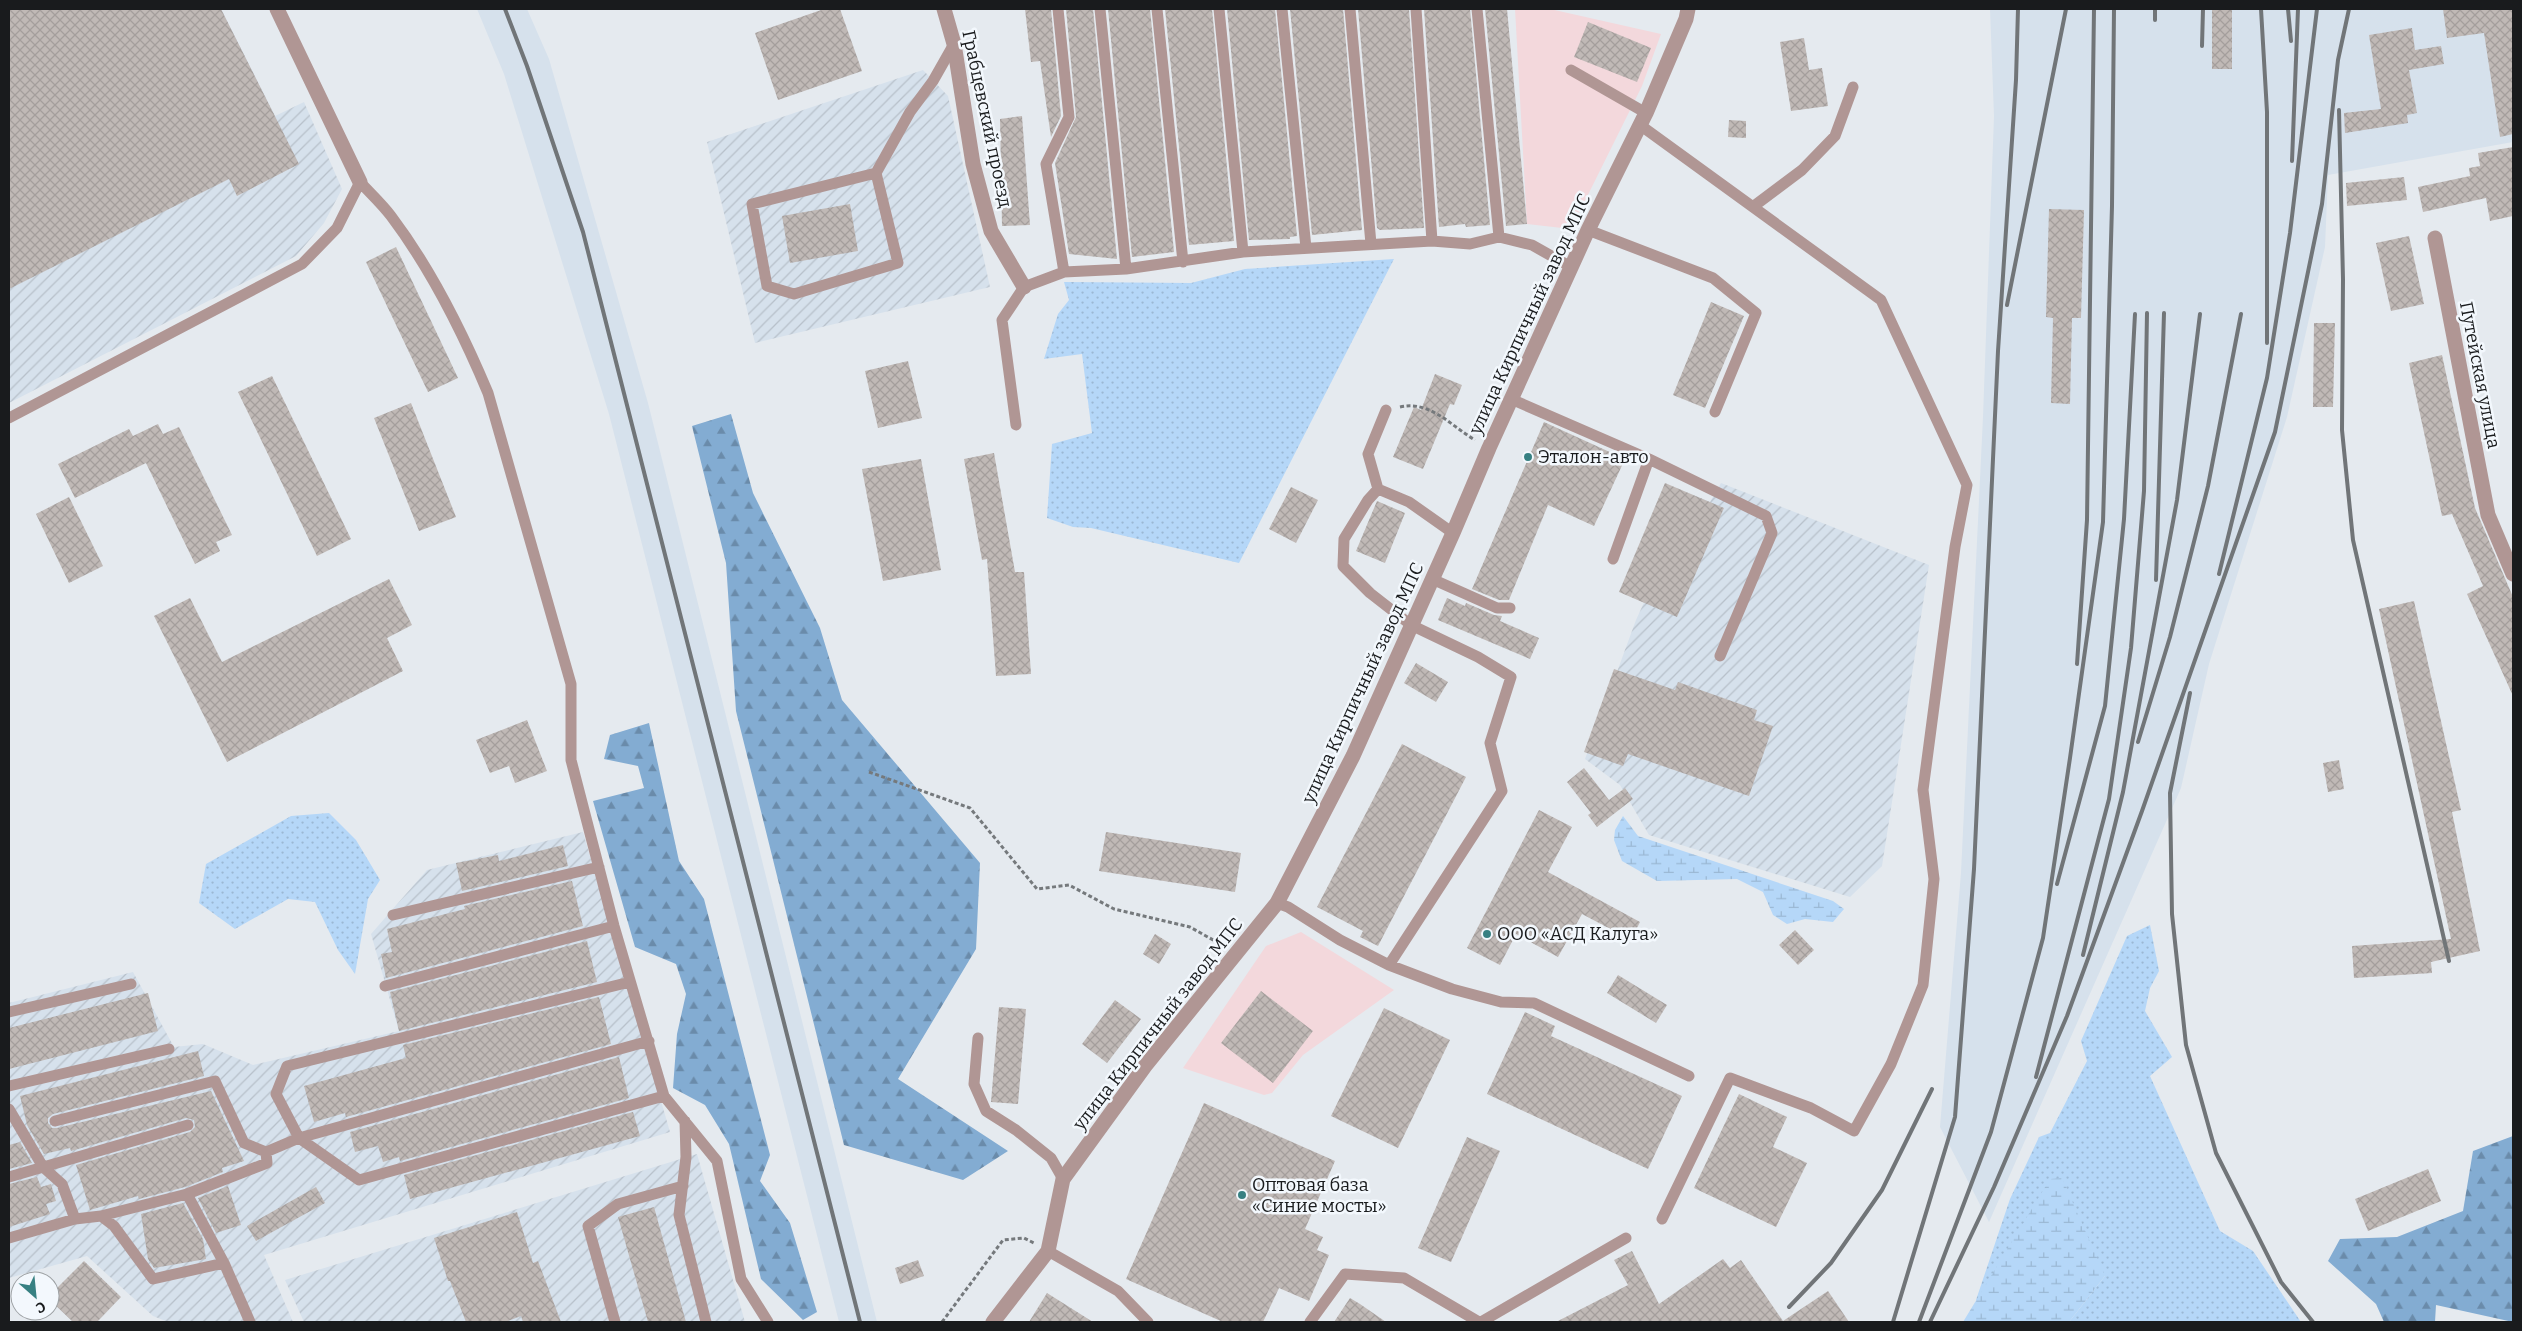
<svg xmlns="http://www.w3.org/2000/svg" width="2522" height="1331" font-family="Bitter,serif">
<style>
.commercial{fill:#f3d8dc}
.industrial{fill:url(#industrial-furrows)}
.built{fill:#d6e1ec}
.grass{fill:url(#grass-dots)}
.forest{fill:url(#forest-firs)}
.wetland{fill:url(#wetland-marsh)}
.building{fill:url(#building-cross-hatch)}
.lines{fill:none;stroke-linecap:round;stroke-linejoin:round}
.path{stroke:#75797c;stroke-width:3;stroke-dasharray:4 2.5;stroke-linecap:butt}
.lane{stroke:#b09694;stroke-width:11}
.street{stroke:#b09694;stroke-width:15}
.rail{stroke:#717578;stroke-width:4}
.poi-dot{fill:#378082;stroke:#f3f8fd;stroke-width:2}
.labels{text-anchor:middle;stroke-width:5;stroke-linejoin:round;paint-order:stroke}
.street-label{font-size:18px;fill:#191b1d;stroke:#f3f8fd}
.poi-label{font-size:18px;fill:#191b1d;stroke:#f3f8fd;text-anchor:start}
</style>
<defs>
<pattern id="industrial-furrows" width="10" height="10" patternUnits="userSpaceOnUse" patternTransform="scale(1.25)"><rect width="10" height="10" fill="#d6e1ec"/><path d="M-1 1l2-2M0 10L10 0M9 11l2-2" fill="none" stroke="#b7c0ca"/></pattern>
<pattern id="grass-dots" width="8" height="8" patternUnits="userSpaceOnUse" patternTransform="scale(1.25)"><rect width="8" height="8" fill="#b5d7f8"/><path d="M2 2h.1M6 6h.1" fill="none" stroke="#9bb8d4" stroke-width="1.8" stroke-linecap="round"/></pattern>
<pattern id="forest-firs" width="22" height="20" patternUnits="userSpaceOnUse" patternTransform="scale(1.25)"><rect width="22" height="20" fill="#83acd2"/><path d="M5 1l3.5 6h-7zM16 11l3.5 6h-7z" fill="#6a8baa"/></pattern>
<pattern id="wetland-marsh" width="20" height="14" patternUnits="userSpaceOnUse" patternTransform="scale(1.25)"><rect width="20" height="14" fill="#b5d7f8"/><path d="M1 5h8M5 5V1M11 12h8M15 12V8" fill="none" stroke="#9bb8d4"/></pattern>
<pattern id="building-cross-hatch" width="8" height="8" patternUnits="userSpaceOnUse" patternTransform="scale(1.25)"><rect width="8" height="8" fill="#c0b9b6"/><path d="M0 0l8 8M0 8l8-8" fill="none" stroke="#a49e9c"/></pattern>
</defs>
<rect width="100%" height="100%" fill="#e5eaef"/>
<path class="commercial" d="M1515 9H1550L1661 34 1642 86 1571 229 1527 224Z
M1301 932 1394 990 1303 1055 1272 1093 1264 1095 1183 1068 1266 946Z"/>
<path class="industrial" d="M9 9H221L275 116 304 102 342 189 324 223 296 256 9 403Z
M923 70 948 96 990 287 755 343 707 142Z
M1721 483 1929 565 1882 866 1850 897 1649 835 1620 785 1585 759 1636 620 1693 495 1710 502Z
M583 832 670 1132 264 1255 293 1322H168L153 1316 87 1256 9 1278V1003L133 972 174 1047 203 1044 253 1065 399 1031 371 934 427 870Z
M697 1154 745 1322H304L285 1280Z"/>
<path class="built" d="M477 9H527L549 59 648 403 877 1322H839L609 414 504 74Z
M1990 9H2513V142L2328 175 2325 247 2287 417 2209 664 2181 788 1989 1222 1940 1127 1961 873 1983 417 1994 116Z"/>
<path class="grass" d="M1394 259 1239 563 1091 528 1073 527 1047 518 1052 444 1092 433 1082 354 1044 359 1058 314 1069 300 1064 282 1191 283 1245 269Z
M329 813 356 840 380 880 368 899 355 974 338 950 315 902 288 899 235 929 199 903 206 864 291 816Z
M2150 925 2159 971 2150 988 2145 1011 2172 1057 2150 1076 2220 1231 2253 1251 2301 1322H2069L2105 1276 1976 1300 2010 1199 2039 1137 2050 1133 2087 1061 2081 1041 2127 936Z"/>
<path class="forest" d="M731 414 753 493 820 628 842 700 980 863 976 949 898 1079 1008 1151 963 1180 844 1145 736 711 726 563 692 426Z
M649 723 679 861 704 899 770 1155 760 1181 790 1223 817 1312 803 1320 761 1279 729 1144 705 1105 673 1088 677 1034 686 994 676 964 635 947 593 801 644 788 638 766 604 759 610 735Z
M2513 1136V1322L2436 1305 2435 1322H2384L2376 1304 2328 1261 2340 1239 2397 1237 2463 1211 2473 1151Z"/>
<path class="wetland" d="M1623 816 1638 836 1833 901 1844 909 1833 922 1805 919 1787 924 1773 915 1763 892 1737 879 1657 881 1622 861 1614 840 1615 830Z
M2062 1178 2105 1276 2069 1322H1963L2050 1179Z"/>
<path class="building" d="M9 9H221L299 164 237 196 229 179 9 289Z
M824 9H840L862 71 778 100 755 33Z
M1025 9H1051L1061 116 1051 137 1040 61 1031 62Z
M1066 9H1093L1117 259 1069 254 1055 163 1076 117Z
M1108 9H1150L1174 252 1132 257Z
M1165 9H1212L1234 241 1189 245Z
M1227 9H1275L1297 236 1290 237V239L1249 240Z
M1290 9H1343L1362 230 1312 235Z
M1358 9H1409L1424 228 1380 230 1377 228Z
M1424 9H1470L1490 225 1466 227 1465 224 1439 227Z
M1485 9H1507L1527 224 1506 226Z
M2212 9H2232V69H2212Z
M2443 9H2513V134L2500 137 2484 33 2447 38Z
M1588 22 1651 48 1637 82 1574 57Z
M2412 28 2415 50 2441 46 2444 64 2409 70 2417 113 2407 115 2408 123 2345 133 2344 113 2381 109 2369 35Z
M1804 38 1809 70 1822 68 1828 106 1791 111 1780 42Z
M1022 116 1030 225 1002 226 1000 119Z
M1729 120 1746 121V138L1728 137Z
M2513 147V216L2490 221 2486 198 2423 212 2418 187 2470 176 2469 168 2480 166 2478 153Z
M2404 177 2407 200 2347 206 2346 183Z
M850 204 858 251 790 263 782 216Z
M2049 209 2084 210 2081 318H2072L2070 404 2051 403 2053 318 2046 317Z
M2409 236 2424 304 2391 311 2376 243Z
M396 247 458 378 428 392 366 262Z
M1711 302 1744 316 1705 408 1673 395Z
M2314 323H2335L2333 407H2313Z
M2442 355 2475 508 2513 597V696L2467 594 2483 586 2452 514 2442 516 2409 363Z
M908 361 922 418 878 428 865 371Z
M1435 374 1462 385 1454 405 1450 404 1423 469 1393 457 1414 407 1421 410Z
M272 376 351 539 317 556 238 392Z
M411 403 456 517 419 531 374 418Z
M1544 422 1625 459 1594 526 1548 505 1509 600H1499L1472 589Z
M158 424 163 434 179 427 232 535 216 542 220 551 195 564 146 463 75 498 58 464 129 429 133 436Z
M994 453 1015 572H1024L1031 674 996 676 987 559 982 560 964 459Z
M921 459 941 570 883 581 862 469Z
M1665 483 1724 508 1677 617 1619 592Z
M1291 487 1318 500 1296 543 1269 529Z
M69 497 103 566 69 583 36 514Z
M1377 501 1405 513 1385 563 1356 551Z
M389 579 412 625 387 638 403 671 227 762 154 616 190 598 222 662Z
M1447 598 1465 606 1466 603 1494 615 1502 616 1500 621 1539 638 1530 659 1438 620Z
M2414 601 2461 810 2452 812 2480 951 2431 962 2432 973 2354 978 2352 946 2451 939 2379 609Z
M1416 663 1448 682 1436 702 1404 683Z
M1614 669 1675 690 1678 682 1757 710 1754 720 1773 726 1749 796 1628 754 1623 766 1584 752Z
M527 720 547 771 515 783 509 766 490 773 476 740Z
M1402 744 1466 777 1378 946 1360 937 1363 931 1317 907Z
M2339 760 2344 789 2328 792 2323 763Z
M1584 768 1609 800 1625 788 1633 799 1597 827 1588 815 1591 813 1567 782Z
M1539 810 1572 827 1548 872 1640 922 1631 940 1582 914 1558 957 1516 934 1500 965 1467 948Z
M1106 832 1241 853 1235 892 1099 871Z
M563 845 568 866 462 891 456 863 498 855 499 861Z
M572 881 583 926 386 978 381 954 392 952 387 929 465 909 464 906Z
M1795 930 1814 950 1798 965 1779 945Z
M1155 934 1171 944 1159 964 1143 954Z
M587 941 597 982 399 1031 390 992Z
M1618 975 1667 1005 1656 1023 1607 993Z
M1261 991 1313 1031 1273 1083 1221 1043Z
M148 993 158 1031 9 1069V1028Z
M599 997 611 1044 346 1117 345 1113 314 1122 304 1086 406 1058 403 1045Z
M1115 1000 1141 1019 1107 1063 1082 1044Z
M999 1007 1026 1009 1018 1104 991 1102Z
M1384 1008 1450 1040 1398 1148 1331 1116Z
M1525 1012 1555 1026 1551 1036 1682 1096 1648 1169 1487 1094Z
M198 1051 204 1076 53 1114 48 1118V1123L52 1128H57L211 1091 244 1161 222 1168 223 1172 185 1187 139 1199 138 1196 90 1210 76 1165 190 1132 195 1127 194 1120 186 1118 71 1151 70 1148 44 1154 27 1125 20 1096Z
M619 1057 629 1098 400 1161 399 1157 383 1162 378 1146 355 1152 350 1132Z
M1739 1094 1787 1117 1773 1147 1807 1163 1776 1227 1694 1188Z
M1204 1103 1335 1161 1305 1229 1323 1237 1317 1250 1329 1255 1309 1301 1279 1288 1263 1322H1223L1126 1279Z
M633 1112 640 1136 410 1199 404 1175Z
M1467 1137 1500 1151 1451 1262 1418 1248Z
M20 1142 32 1163 9 1169V1145Z
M2428 1169 2441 1201 2368 1231 2355 1199Z
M37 1177 41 1187 51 1184 56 1201 46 1204 50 1214 9 1227V1184Z
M228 1186 241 1225 216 1233 198 1198Z
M316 1187 325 1203 256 1241 247 1226Z
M183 1203 203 1239 206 1259 154 1268 148 1259 141 1214Z
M654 1207 686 1322H648L618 1217Z
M517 1212 533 1263 538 1261 561 1322H523L521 1316 505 1322H466L450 1281H448L434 1238Z
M1632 1251 1659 1304 1723 1259 1730 1268 1741 1260 1783 1321 1828 1291 1849 1322H1556L1628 1285 1614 1260Z
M918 1260 924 1276 900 1284 895 1268Z
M84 1261 121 1297 97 1322H73L50 1300V1295Z
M1047 1293 1093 1322H1029Z
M1350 1298 1360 1304 1386 1322H1334Z"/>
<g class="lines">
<path class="path" d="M1400 407C1430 400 1451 426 1475 440
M869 772 970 808 1037 889 1069 885 1114 909 1190 927 1222 945
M942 1322 1003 1240 1024 1238 1034 1243"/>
<path class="lane" d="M1058 9 1069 117 1046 164 1064 272 1126 269 1243 252 1432 241 1470 244 1499 237 1532 245 1571 267
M1100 9 1126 269
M1157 9 1183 262
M1219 9 1243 252
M1282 9 1306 248
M1350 9 1371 244
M1416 9 1432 241
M1477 9 1499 237
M1571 70 1646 113
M1640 125 1881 300 1967 485 1955 547 1923 790 1934 879 1923 985 1891 1064 1854 1131 1811 1108 1730 1078 1662 1219
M876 173 752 204 767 286 794 294 898 263 876 173 910 112 933 81 954 44
M1754 206 1802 170 1835 136 1853 87
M1588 230 1713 278 1756 313 1715 412
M1511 399 1649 459 1766 516 1772 533 1720 656
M9 418 302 264 337 228 360 182C370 193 382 204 391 216 431 269 462 331 488 393L571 684V760L614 926 664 1096 717 1161 741 1279 768 1322
M1016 425 1002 320 1024 287 1064 272
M1378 489 1368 454 1386 410
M1613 559 1649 459
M1432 579 1497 608H1510
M1277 903 1288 907 1340 940 1389 965 1452 989 1501 1002 1534 1003 1689 1076
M393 915 599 867
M1389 965 1502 791 1490 743 1511 677 1478 657 1411 625 1370 593 1343 566 1344 539 1368 500 1378 489 1409 502 1453 533
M385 986 614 926
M9 1012 131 984
M978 1038 974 1084 986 1111 1016 1130 1051 1158 1063 1179
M9 1086 169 1049
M9 1109 43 1167 62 1184 75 1219
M55 1121 215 1081 244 1143 266 1152 299 1138 276 1094 287 1066 630 982
M685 1121 686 1157 679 1215 706 1322
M299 1138 359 1180 664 1096
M299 1138 649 1041
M9 1177 188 1125
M101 1216 187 1194
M9 1238 75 1219 101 1216 114 1226 153 1279 224 1263
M1048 1251 1118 1291 1148 1322
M250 1322 224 1263 187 1194 267 1163 266 1152
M615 1322 588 1226 618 1204 683 1186
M1310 1322 1345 1274 1404 1278 1479 1322
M1481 1322 1626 1238"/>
<path class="street" d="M277 9 360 182
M944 9 954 44 973 164 991 231 1024 287
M2435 238 2488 515 2513 574
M993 1322 1048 1251 1063 1179 1145 1066 1277 903 1353 756 1453 533 1489 448 1588 230 1646 113 1686 19 1688 9"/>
<path class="rail" d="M505 9 527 66 583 232 860 1322
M2155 9V20
M2261 9 2267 112V343
M2288 9 2291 41
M2202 46 2203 9
M2339 110 2343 279 2342 430 2353 540 2449 961
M2292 161 2298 9
M2007 305 2066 9
M2219 574 2267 378 2290 233 2317 9
M2156 580 2164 313
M2077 664 2087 520 2094 9
M2190 693 2170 793 2172 914 2186 1045 2216 1153 2281 1282 2313 1322
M2138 742 2170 637 2208 486 2241 314
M2057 884 2105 706 2124 519 2135 314
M2083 955 2123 792 2177 500 2200 314
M2036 1077 2109 799 2131 648 2144 491 2147 313
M1789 1307 1831 1263 1882 1190 1932 1089
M1893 1322 1955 1117 1974 869 1998 351 2016 80 2018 9
M1919 1322 1991 1132 2043 938 2070 758 2103 522 2112 206 2114 9
M1930 1322 1994 1187 2067 1016 2142 811 2275 432 2322 204 2338 60 2349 9"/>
</g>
<g class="poi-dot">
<circle cx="1528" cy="457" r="5"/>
<circle cx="1487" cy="934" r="5"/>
<circle cx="1242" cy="1195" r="5"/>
</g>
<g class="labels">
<g class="street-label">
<text transform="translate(987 119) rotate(78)" y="6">Грабцевский проезд</text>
<text transform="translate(1530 314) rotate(-65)" y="6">улица Кирпичный завод МПС</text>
<text transform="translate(2480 375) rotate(79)" y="6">Путейская улица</text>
<text transform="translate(1363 683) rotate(-65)" y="6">улица Кирпичный завод МПС</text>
<text transform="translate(1158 1024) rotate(-52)" y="6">улица Кирпичный завод МПС</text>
</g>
<g class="poi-label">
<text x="1538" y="463">Эталон-авто</text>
<text x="1497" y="940">ООО «АСД Калуга»</text>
<text x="1252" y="1191">Оптовая база<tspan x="1252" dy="21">«Синие мосты»</tspan></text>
</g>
</g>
<rect width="2522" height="1331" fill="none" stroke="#191b1d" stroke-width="20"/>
<g transform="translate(35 1296) rotate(153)"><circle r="24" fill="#f3f8fd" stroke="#9ca0a3"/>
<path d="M0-4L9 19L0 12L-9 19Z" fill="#378082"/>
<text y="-8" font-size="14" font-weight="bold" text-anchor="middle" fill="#191b1d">С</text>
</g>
</svg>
